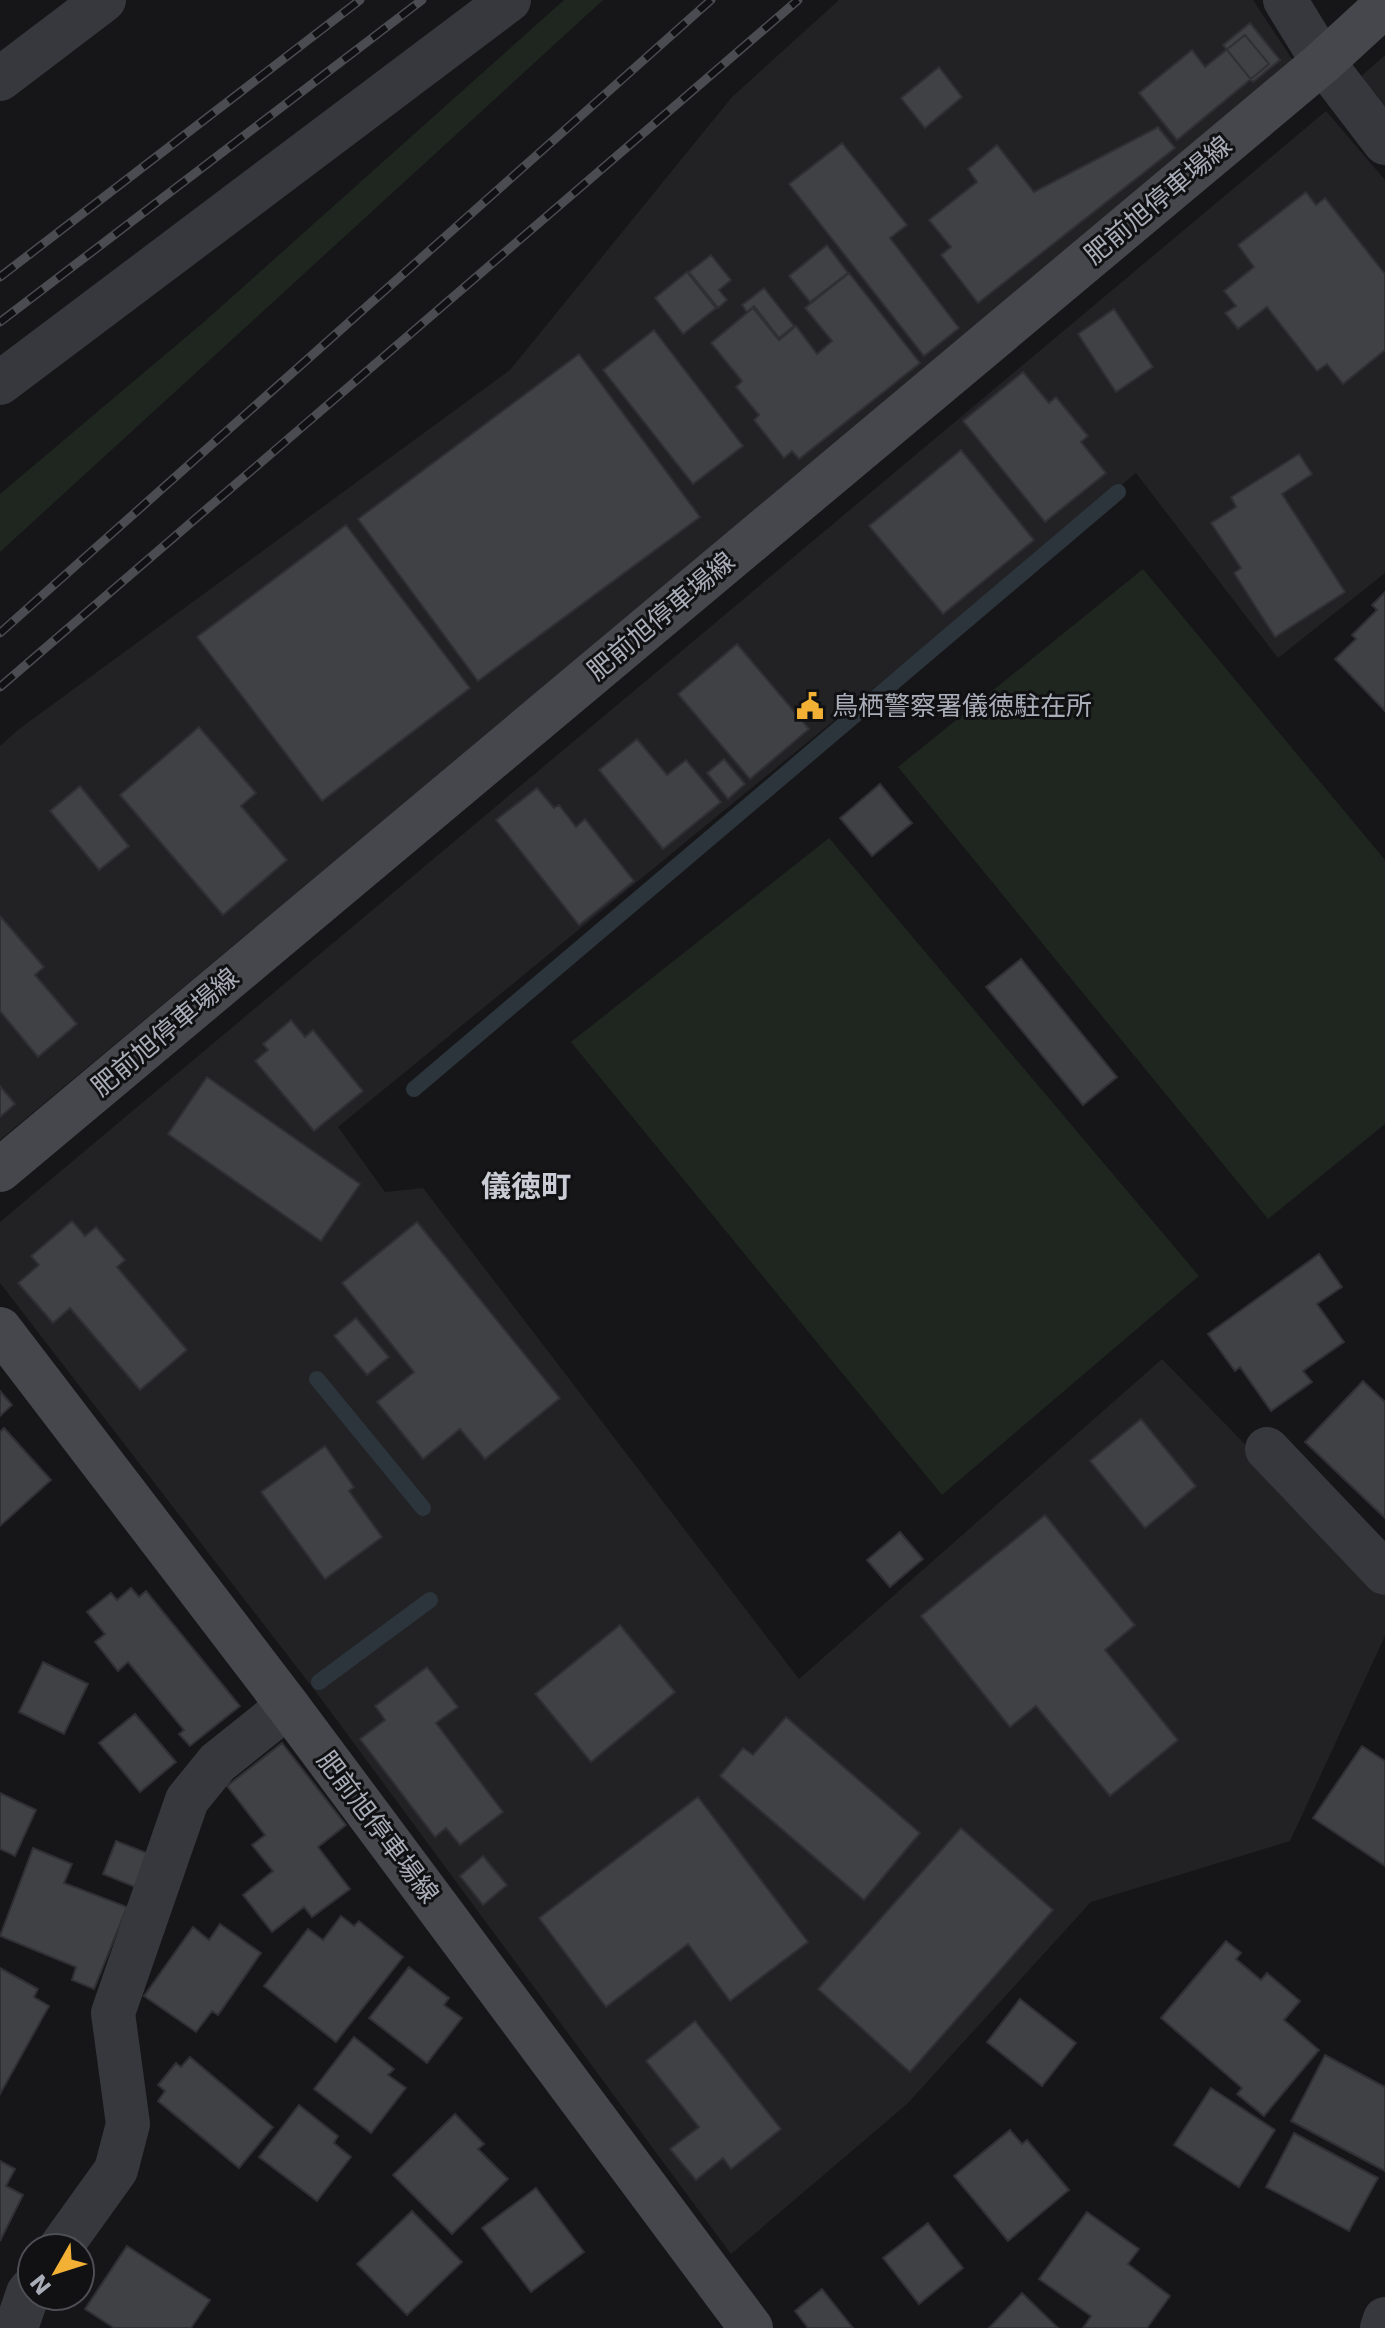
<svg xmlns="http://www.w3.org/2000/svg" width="1385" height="2328" font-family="'DejaVu Sans','Noto Sans JP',sans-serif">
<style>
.built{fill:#222225}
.green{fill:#1e261f}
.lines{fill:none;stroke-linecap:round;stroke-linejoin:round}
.stream{stroke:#2c353c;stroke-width:16}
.building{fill:#404145;stroke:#303034;stroke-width:2}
.street{stroke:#37383d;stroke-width:44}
.secondary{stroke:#45474d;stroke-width:44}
.rail-casing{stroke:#4a4c52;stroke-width:9}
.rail{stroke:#111113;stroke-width:6;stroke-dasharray:18;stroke-linecap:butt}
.labels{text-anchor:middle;stroke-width:6;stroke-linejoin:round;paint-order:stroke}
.street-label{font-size:26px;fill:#a8adb8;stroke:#111113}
.poi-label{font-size:26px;fill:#a8adb8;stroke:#111113;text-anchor:start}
.quarter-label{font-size:30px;font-weight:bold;fill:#c9ccd4;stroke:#111113}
</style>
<rect width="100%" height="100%" fill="#161618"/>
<path class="built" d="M839 0H1253L1294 62 0 1140V746L19 729 510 370 732 97Z
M1385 55V116L1357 80Z
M1326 111 1385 180V573L1278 658 1136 473 338 1127 385 1192 423 1188 799 1679 1162 1359 1385 1588V1636L1290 1841 1091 1902 907 2104 731 2254 319 1696 0 1283V1222Z"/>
<path class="green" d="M564 0H603L0 552V494L205 321Z
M1143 569 1385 860V1124L1268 1219 898 767Z
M829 838 1199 1276 942 1495 571 1042Z"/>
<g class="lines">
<path class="stream" d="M414 1089 1118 492
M317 1379 423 1508
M319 1682 430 1600"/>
</g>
<path class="building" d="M1250 23 1280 60 1253 82 1223 45Z
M1245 35 1269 64 1177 140 1139 93 1192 50 1205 67Z
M939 67 962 97 925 128 901 98Z
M1158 127 1175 148 978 303 941 255 951 247 929 220 977 182 968 169 997 145 1034 192Z
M842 143 907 225 890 238 959 328 924 356 789 184Z
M1306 192 1316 205 1325 198 1385 274V350L1343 384 1327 364 1317 371 1267 307 1238 329 1225 313 1236 306 1224 291 1254 267 1238 245Z
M827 245 848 273 810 302 789 276Z
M711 255 731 280 719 290 727 300 718 308 689 272Z
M687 272 716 308 683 334 655 298Z
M849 273 920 363 799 459 792 451 784 458 754 420 759 415 736 387 742 381 711 343 753 308 779 340 796 326 817 354 832 341 805 308Z
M764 288 794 326 779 338 754 306 747 312 742 305Z
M1114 309 1153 367 1116 392 1078 334Z
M654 330 743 446 693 484 603 370Z
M579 354 700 517 478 681 358 519Z
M1023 372 1049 403 1056 397 1088 436 1081 442 1106 473 1045 522 963 421Z
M961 450 1034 540 943 614 869 526Z
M1299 454 1312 474 1282 494 1345 592 1275 637 1234 573 1241 568 1211 523 1236 507 1231 497Z
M346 525 470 688 322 801 197 637Z
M1385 592V711L1335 659 1356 639 1352 635 1377 610 1372 605Z
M737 644 809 729 750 779 678 694Z
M199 727 256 793 241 806 287 860 223 915 120 795Z
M637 739 667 775 686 760 721 802 663 849 599 770Z
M724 759 745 784 728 799 707 773Z
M880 784 912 823 872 856 840 818Z
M80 786 129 846 99 870 50 811Z
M537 788 554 808 559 805 576 827 585 819 634 881 579 925 496 820Z
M0 916 44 967 35 975 77 1024 38 1057 0 1011Z
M1021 959 1117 1077 1083 1105 986 987Z
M291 1020 305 1037 313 1030 363 1091 314 1131 255 1061 268 1050 263 1044Z
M207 1077 360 1184 321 1241 168 1134Z
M0 1086 15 1104 0 1117Z
M72 1221 85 1236 96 1227 125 1260 117 1267 187 1350 140 1390 70 1308 53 1323 18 1283 39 1265 31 1256Z
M417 1222 560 1398 485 1459 460 1429 423 1459 377 1402 414 1372 342 1283Z
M1319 1254 1342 1287 1317 1304 1344 1342 1303 1371 1312 1382 1271 1411 1240 1367 1235 1371 1208 1334Z
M356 1318 389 1357 367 1375 334 1336Z
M1363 1381 1385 1402V1518L1305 1442Z
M0 1391 12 1405 0 1416Z
M1141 1419 1196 1486 1145 1528 1090 1461Z
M4 1428 51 1480 0 1526V1432Z
M325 1446 354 1487 349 1491 382 1537 325 1579 261 1492Z
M1045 1515 1135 1625 1105 1650 1178 1740 1110 1796 1036 1706 1010 1727 921 1616Z
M900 1532 923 1559 890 1587 867 1560Z
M131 1588 139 1597 146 1591 240 1706 190 1746 179 1734 184 1730 128 1662 118 1671 95 1642 105 1634 87 1612 111 1593 117 1600Z
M620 1625 675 1692 591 1762 535 1694Z
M43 1662 88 1684 64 1734 19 1712Z
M427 1667 458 1707 436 1723 503 1812 460 1845 446 1828 435 1837 360 1739 385 1720 375 1706Z
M135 1714 176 1762 140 1792 99 1743Z
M786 1717 920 1833 864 1900 720 1776 743 1748 753 1755Z
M282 1743 346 1825 318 1847 350 1889 312 1917 304 1907 272 1932 243 1895 273 1871 252 1845 265 1835 227 1786Z
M1362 1746 1385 1761V1866L1313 1818Z
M0 1793 36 1810 15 1856 0 1849Z
M698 1797 808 1942 730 2001 688 1944 606 2007 539 1918Z
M961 1828 1053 1910 910 2072 818 1989Z
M116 1841 147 1853 135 1887 103 1874Z
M33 1848 72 1864 64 1883 127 1907 94 1989 72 1980 76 1967 0 1936Z
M483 1856 507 1885 483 1905 460 1876Z
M341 1916 354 1926 359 1921 403 1957 336 2042 264 1986 308 1929 323 1940Z
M220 1924 261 1953 218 2015 212 2011 196 2032 144 1996 193 1927 209 1940Z
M1226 1941 1241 1953 1236 1959 1261 1980 1267 1973 1300 2001 1284 2020 1319 2050 1264 2116 1237 2094 1242 2088 1161 2018Z
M409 1967 449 1998 444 2005 462 2018 427 2063 369 2018Z
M0 1968 38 1989 34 1997 49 2006 0 2094Z
M1020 1999 1076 2043 1042 2086 987 2042Z
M695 2021 781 2129 731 2169 723 2158 696 2180 670 2149 699 2127 646 2061Z
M354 2037 394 2069 388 2075 406 2088 371 2133 314 2089Z
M1325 2055 1385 2087V2171L1291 2121Z
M190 2057 273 2127 239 2168 158 2101 165 2091 158 2085 176 2063 181 2067Z
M1211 2088 1275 2130 1239 2187 1174 2145Z
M299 2105 338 2136 334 2143 351 2157 317 2201 259 2157Z
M455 2114 484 2144 478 2149 508 2179 452 2234 393 2175Z
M1010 2130 1022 2144 1027 2140 1069 2190 1008 2241 954 2176Z
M1294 2133 1378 2178 1349 2231 1266 2187Z
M0 2161 15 2169 6 2186 23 2195 0 2241Z
M536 2188 584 2252 531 2292 482 2228Z
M412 2211 462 2262 407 2315 357 2264Z
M1087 2212 1139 2249 1128 2264 1170 2296 1147 2328H1083L1091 2316 1039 2279Z
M928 2223 963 2268 919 2304 883 2258Z
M127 2246 210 2300 191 2328H114L85 2309Z
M822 2289 853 2328H808L795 2311Z
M1022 2293 1058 2328H989Z"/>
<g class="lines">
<path class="street" d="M1285 0 1323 62 1385 143
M0 79 104 0
M0 383 509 0
M1267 1449 1385 1573
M60 2248 116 2170 128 2124 113 2013 187 1800 217 1763 288 1706
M16 2328 28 2293 32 2288
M1382 2328 1385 2319"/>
<path class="secondary" d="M0 1170 1323 62 1385 5
M0 1329 288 1706 751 2328"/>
<g class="rail-casing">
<path id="rail" d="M0 277 360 0
M0 322 422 0
M0 633 711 0
M0 687 798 0"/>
</g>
<use href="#rail" class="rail"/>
</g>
<defs>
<g id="civic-bare" transform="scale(2.16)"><path d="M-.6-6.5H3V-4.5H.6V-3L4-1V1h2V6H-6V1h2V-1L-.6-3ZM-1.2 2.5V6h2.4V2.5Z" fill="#f2b134" stroke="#111113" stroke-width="2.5" paint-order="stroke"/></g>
</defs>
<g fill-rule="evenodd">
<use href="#civic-bare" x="810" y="706"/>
</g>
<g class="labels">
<g class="street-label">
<text transform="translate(1158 200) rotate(-40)" y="9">肥前旭停車場線</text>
<text transform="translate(661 616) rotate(-40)" y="9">肥前旭停車場線</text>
<text transform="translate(165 1032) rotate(-40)" y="9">肥前旭停車場線</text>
<text transform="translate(378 1827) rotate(53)" y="9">肥前旭停車場線</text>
</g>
<g class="poi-label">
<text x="832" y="715">鳥栖警察署儀徳駐在所</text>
</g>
<g class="quarter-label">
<text x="526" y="1197">儀徳町</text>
</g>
</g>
<g transform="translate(56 2272) rotate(231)"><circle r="38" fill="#111113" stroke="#4d4f55" stroke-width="2"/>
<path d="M0-6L14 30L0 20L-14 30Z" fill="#f2b134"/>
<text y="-12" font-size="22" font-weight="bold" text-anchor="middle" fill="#a8adb8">N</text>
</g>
</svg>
